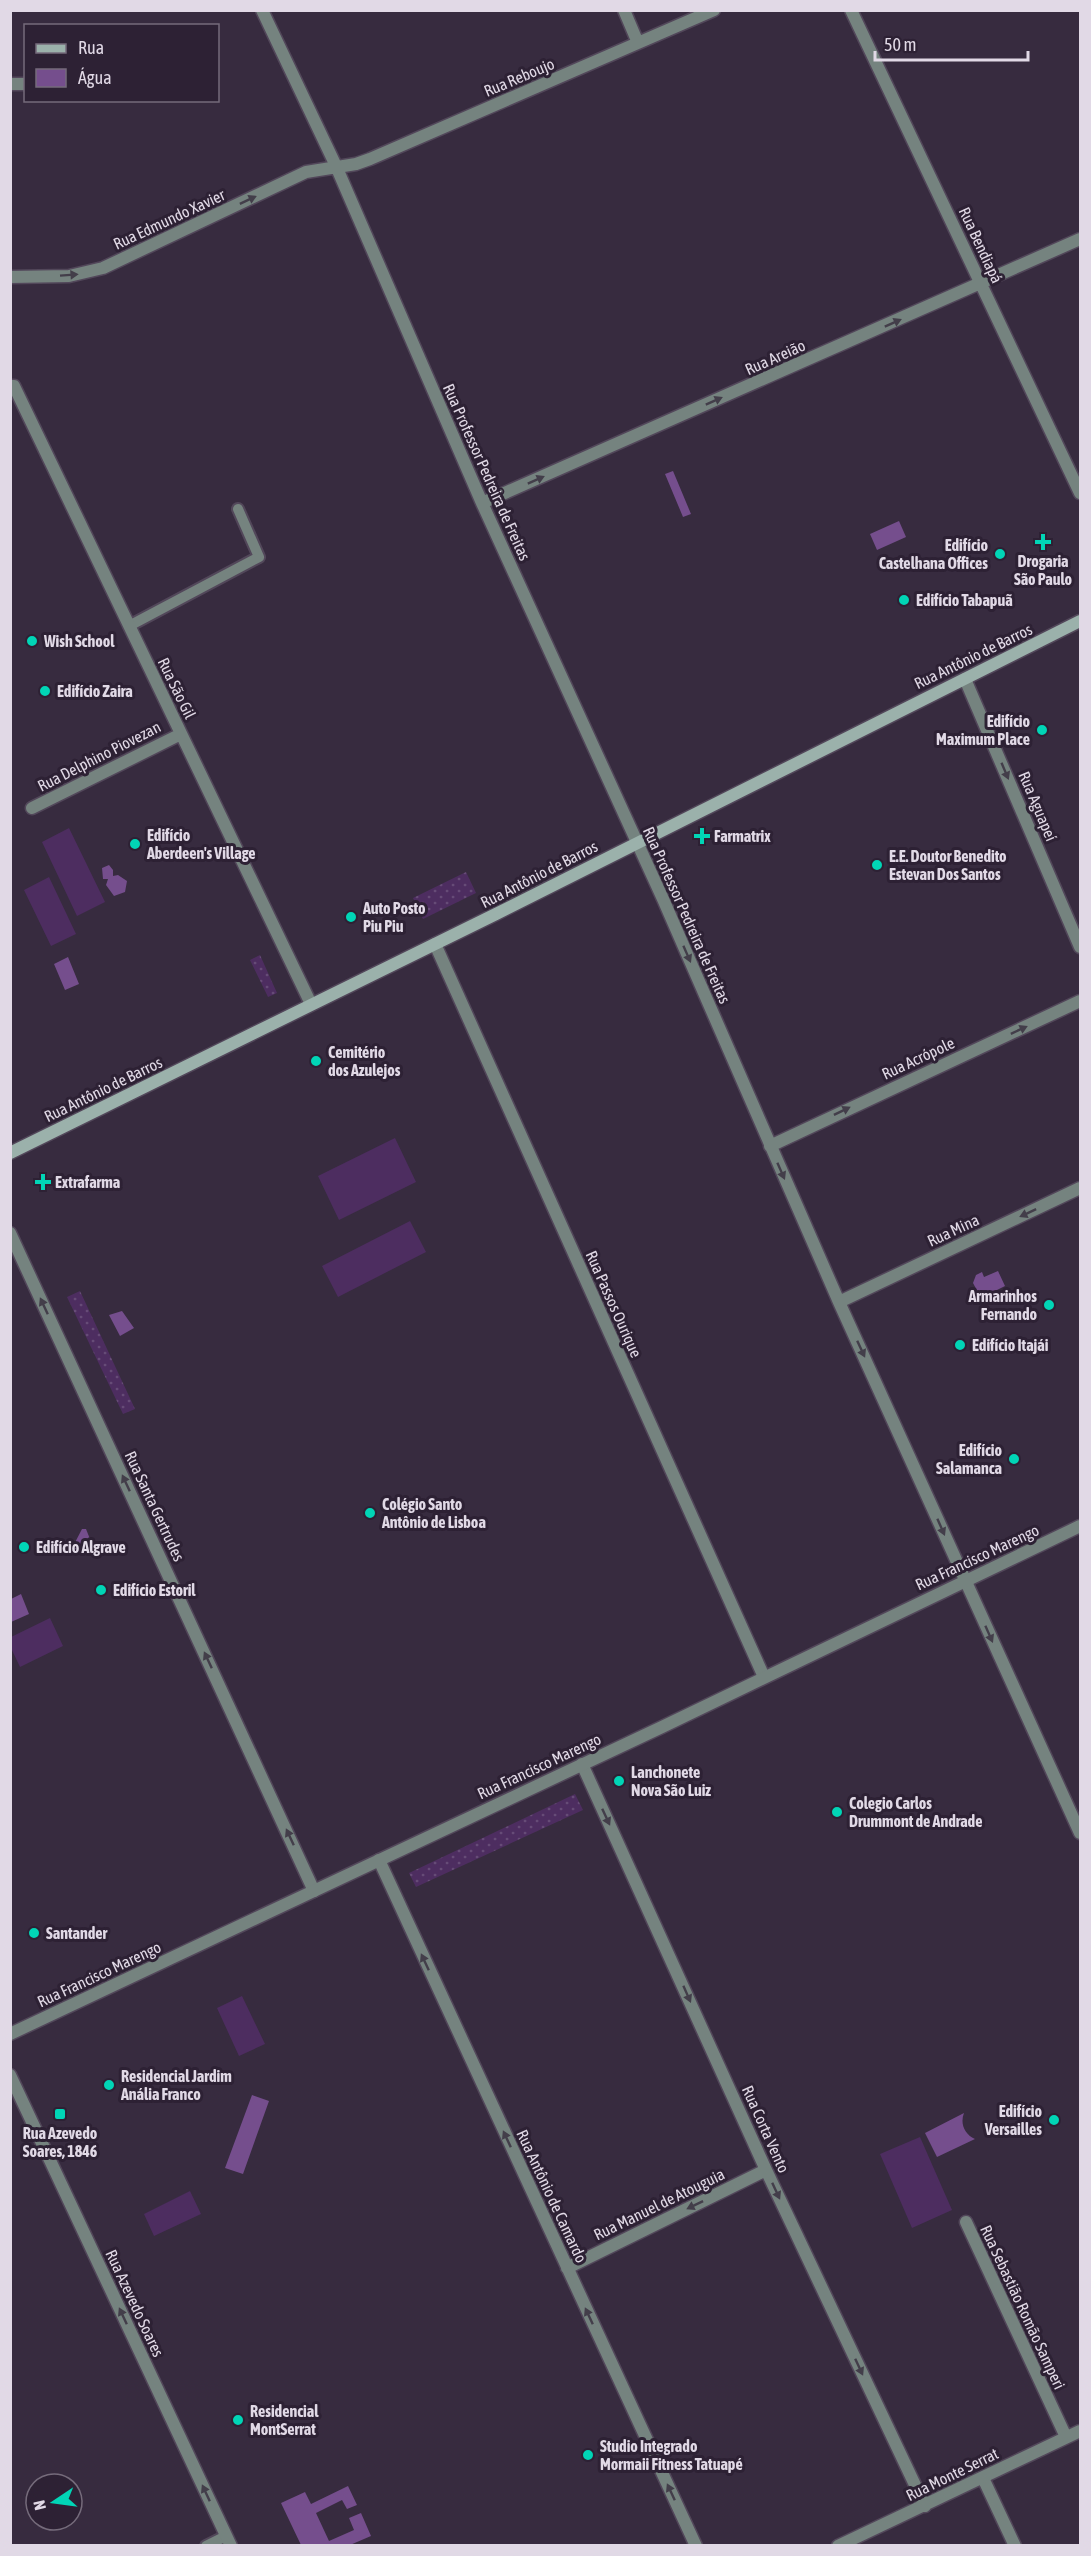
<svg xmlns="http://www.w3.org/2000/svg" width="1091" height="2556" font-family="'Asap Condensed',sans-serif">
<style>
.grass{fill:#4d2d60}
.garden{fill:url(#garden-dots)}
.water{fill:#754e8d}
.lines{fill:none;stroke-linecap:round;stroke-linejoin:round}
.service-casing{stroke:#52475a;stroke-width:14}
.minor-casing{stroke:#52475a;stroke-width:15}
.tertiary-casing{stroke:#52475a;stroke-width:15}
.secondary-casing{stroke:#52475a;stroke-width:15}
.service{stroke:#75837f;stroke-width:10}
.minor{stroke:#75837f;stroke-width:12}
.tertiary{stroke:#75837f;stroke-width:12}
.secondary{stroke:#9bb1ab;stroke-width:12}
.oneway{fill:#433e4a}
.poi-dot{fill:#01d5b6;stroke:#2d2134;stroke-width:2}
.labels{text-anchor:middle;stroke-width:6;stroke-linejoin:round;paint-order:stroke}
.street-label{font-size:16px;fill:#e1d9e6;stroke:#2d2134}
.poi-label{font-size:16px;font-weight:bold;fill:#e1d9e6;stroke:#2d2134;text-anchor:start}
</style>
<defs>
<pattern id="garden-dots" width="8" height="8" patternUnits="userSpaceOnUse" patternTransform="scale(1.5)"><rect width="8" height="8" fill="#4d2d60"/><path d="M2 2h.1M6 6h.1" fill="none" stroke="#664b77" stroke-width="1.8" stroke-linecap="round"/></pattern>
</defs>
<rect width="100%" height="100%" fill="#372b3f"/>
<path class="grass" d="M69 828 105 902 77 916 42 842Z
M49 877 76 934 51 946 24 890Z
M395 1138 416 1182 339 1220 318 1176Z
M410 1221 426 1252 338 1297 322 1266Z
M50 1618 63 1646 20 1667 11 1648V1637Z
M242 1996 265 2044 239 2056 217 2008Z
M920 2137 952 2210 912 2228 880 2154Z
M190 2191 201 2214 154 2236 144 2214Z"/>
<path class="garden" d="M466 872 476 893 423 919 413 898Z
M260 955 277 993 268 997 250 960Z
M80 1291 135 1409 123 1414 67 1297Z
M575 1794 583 1810 416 1887 409 1873Z"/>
<path class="water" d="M673 471 691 514 683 517 665 474Z
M899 521 906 537 877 550 870 534Z
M109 865 113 870V876L118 875 127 881 125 892 114 896 106 885 108 879H103L102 868Z
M68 957 79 984 65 990 54 964Z
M998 1271 1005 1286 981 1298 973 1283 976 1275 982 1272 984 1277Z
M122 1311 134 1328 120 1336 109 1315Z
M82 1529H86L92 1544C86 1551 78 1554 69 1554Z
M21 1594 29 1614 11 1622V1599Z
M252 2095 269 2101 243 2174 225 2168Z
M964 2113C960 2123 964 2134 975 2139L937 2157 925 2133Z
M348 2486 357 2505 347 2509 342 2500 316 2513 329 2541 354 2530 349 2518 361 2513 371 2536 350 2545H301L281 2503 305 2492 311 2504Z"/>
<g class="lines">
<g class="service-casing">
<path id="service" d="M129 626 259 557 238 509
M206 2546 226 2536"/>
</g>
<g class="minor-casing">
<path id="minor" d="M262 10 336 166 482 503 663 899 839 1302 1080 1833
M624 10 638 43
M851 10 1080 493
M10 84H26
M10 277 69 276 103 268 306 172 356 164 370 159 714 10
M10 386H14L311 1004
M482 503 1080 239
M965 679 1080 947
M32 808 181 734
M435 944 764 1677
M770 1146 1080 1001
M10 1233 314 1891
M839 1302 1080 1188
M582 1764 766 2170 925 2506
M379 1860 696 2546
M966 2222 1066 2437
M567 2268 766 2170
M983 2478 1015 2546
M838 2546 1080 2431"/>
</g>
<g class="tertiary-casing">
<path id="tertiary" d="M10 2034 662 1727 1080 1526
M10 2075 231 2546"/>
</g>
<g class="secondary-casing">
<path id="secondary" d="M10 1153 496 914 1080 621"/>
</g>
<use href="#service" class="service"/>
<use href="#minor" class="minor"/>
<use href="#tertiary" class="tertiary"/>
<use href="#secondary" class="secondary"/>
</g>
<defs><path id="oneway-solid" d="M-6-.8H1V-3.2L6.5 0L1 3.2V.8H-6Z" transform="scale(1.5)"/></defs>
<g class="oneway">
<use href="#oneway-solid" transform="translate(248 200) rotate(-25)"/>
<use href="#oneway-solid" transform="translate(69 275) rotate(-4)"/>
<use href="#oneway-solid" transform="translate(893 323) rotate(-24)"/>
<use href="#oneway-solid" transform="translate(714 401) rotate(-24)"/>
<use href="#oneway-solid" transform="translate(536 480) rotate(-24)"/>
<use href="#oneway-solid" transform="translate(1005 771) rotate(67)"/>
<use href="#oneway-solid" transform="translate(687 954) rotate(66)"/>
<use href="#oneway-solid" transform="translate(1019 1030) rotate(-25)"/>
<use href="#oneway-solid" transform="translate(842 1111) rotate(-26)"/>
<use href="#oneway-solid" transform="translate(781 1171) rotate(66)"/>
<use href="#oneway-solid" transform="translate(1028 1213) rotate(155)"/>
<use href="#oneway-solid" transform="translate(44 1306) rotate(-115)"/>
<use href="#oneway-solid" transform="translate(861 1349) rotate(65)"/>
<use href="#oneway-solid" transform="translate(126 1483) rotate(-115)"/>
<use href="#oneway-solid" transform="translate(941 1527) rotate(66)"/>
<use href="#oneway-solid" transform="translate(989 1634) rotate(66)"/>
<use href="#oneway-solid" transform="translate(208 1660) rotate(-115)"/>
<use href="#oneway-solid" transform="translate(606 1817) rotate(65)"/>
<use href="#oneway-solid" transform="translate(290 1837) rotate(-115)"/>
<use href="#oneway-solid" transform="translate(425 1962) rotate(-115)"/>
<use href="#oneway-solid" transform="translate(687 1994) rotate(66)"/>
<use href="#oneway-solid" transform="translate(507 2139) rotate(-115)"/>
<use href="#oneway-solid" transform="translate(776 2191) rotate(65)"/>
<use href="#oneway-solid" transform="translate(695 2205) rotate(154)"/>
<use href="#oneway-solid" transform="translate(123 2316) rotate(-115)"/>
<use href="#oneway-solid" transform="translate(589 2316) rotate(-115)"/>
<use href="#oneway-solid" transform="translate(859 2367) rotate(65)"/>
<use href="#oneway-solid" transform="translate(671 2492) rotate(-115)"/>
<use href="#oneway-solid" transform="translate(206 2493) rotate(-115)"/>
</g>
<g class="poi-dot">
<path d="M1040 533h6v6h6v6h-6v6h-6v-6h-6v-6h6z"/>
<circle cx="1000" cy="554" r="6"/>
<circle cx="904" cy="600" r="6"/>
<circle cx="32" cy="641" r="6"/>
<circle cx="45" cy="691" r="6"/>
<circle cx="1042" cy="730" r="6"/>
<path d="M699 827h6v6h6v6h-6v6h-6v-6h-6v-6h6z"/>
<circle cx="135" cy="844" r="6"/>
<circle cx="877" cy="865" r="6"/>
<circle cx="351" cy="917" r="6"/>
<circle cx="316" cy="1061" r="6"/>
<path d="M40 1173h6v6h6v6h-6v6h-6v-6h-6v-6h6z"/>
<circle cx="1049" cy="1305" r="6"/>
<circle cx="960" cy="1345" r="6"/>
<circle cx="1014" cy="1459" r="6"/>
<circle cx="370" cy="1513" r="6"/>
<circle cx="24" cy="1547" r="6"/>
<circle cx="101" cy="1590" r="6"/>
<circle cx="619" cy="1781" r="6"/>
<circle cx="837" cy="1812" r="6"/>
<circle cx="34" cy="1933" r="6"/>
<circle cx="109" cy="2085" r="6"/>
<rect x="54" y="2108" width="12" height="12" rx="3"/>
<circle cx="1054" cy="2120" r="6"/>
<circle cx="238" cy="2420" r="6"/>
<circle cx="588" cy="2455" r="6"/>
</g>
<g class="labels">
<g class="street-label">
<text transform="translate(519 77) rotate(-23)" y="6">Rua Reboujo</text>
<text transform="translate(169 219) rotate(-25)" y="6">Rua Edmundo Xavier</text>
<text transform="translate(981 245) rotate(65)" y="6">Rua Bendiapá</text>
<text transform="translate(775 357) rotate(-24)" y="6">Rua Areião</text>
<text transform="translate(487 472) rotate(66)" y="6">Rua Professor Pedreira de Freitas</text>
<text transform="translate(973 656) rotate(-26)" y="6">Rua Antônio de Barros</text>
<text transform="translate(177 688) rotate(64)" y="6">Rua São Gil</text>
<text transform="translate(99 756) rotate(-27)" y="6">Rua Delphino Piovezan</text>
<text transform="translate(1038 806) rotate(67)" y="6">Rua Aguapeí</text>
<text transform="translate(539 874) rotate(-27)" y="6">Rua Antônio de Barros</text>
<text transform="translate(687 915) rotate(66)" y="6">Rua Professor Pedreira de Freitas</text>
<text transform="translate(918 1058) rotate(-25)" y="6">Rua Acrópole</text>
<text transform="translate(103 1089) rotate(-26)" y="6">Rua Antônio de Barros</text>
<text transform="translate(953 1230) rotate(-25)" y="6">Rua Mina</text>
<text transform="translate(614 1304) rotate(66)" y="6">Rua Passos Ourique</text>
<text transform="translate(155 1506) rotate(65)" y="6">Rua Santa Gertrudes</text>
<text transform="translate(977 1557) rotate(-25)" y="6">Rua Francisco Marengo</text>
<text transform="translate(539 1766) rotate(-25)" y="6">Rua Francisco Marengo</text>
<text transform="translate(99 1974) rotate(-25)" y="6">Rua Francisco Marengo</text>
<text transform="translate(766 2129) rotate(66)" y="6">Rua Corta Vento</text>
<text transform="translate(552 2196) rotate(65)" y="6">Rua Antônio de Camardo</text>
<text transform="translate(659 2204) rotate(-26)" y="6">Rua Manuel de Atouguia</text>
<text transform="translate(135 2303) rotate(65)" y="6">Rua Azevedo Soares</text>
<text transform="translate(1023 2307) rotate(65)" y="6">Rua Sebastião Romão Samperi</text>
<text transform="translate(952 2474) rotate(-26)" y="6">Rua Monte Serrat</text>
</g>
<g class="poi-label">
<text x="988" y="551" text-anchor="end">Edifício<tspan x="988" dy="18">Castelhana Offices</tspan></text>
<text x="1043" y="567" text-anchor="middle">Drogaria<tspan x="1043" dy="18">São Paulo</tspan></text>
<text x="916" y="606">Edifício Tabapuã</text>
<text x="44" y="647">Wish School</text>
<text x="57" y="697">Edifício Zaira</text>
<text x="1030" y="727" text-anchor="end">Edifício<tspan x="1030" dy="18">Maximum Place</tspan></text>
<text x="147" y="841">Edifício<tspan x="147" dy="18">Aberdeen's Village</tspan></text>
<text x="714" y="842">Farmatrix</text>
<text x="889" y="862">E.E. Doutor Benedito<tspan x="889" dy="18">Estevan Dos Santos</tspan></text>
<text x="363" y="914">Auto Posto<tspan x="363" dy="18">Piu Piu</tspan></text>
<text x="328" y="1058">Cemitério<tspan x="328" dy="18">dos Azulejos</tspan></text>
<text x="55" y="1188">Extrafarma</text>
<text x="1037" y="1302" text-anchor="end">Armarinhos<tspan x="1037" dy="18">Fernando</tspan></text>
<text x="972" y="1351">Edifício Itajái</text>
<text x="1002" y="1456" text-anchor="end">Edifício<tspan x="1002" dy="18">Salamanca</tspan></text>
<text x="382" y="1510">Colégio Santo<tspan x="382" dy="18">Antônio de Lisboa</tspan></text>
<text x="36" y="1553">Edifício Algrave</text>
<text x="113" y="1596">Edifício Estoril</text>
<text x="631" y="1778">Lanchonete<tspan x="631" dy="18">Nova São Luiz</tspan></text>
<text x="849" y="1809">Colegio Carlos<tspan x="849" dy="18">Drummont de Andrade</tspan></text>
<text x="46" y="1939">Santander</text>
<text x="121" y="2082">Residencial Jardim<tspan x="121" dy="18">Anália Franco</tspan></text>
<text x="1042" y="2117" text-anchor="end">Edifício<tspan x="1042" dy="18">Versailles</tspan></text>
<text x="60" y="2139" text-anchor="middle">Rua Azevedo<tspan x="60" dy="18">Soares, 1846</tspan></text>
<text x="250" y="2417">Residencial<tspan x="250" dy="18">MontSerrat</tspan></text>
<text x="600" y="2452">Studio Integrado<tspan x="600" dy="18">Mormaii Fitness Tatuapé</tspan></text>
</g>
</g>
<rect width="1091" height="2556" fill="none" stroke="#e1d9e6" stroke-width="24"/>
<rect x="24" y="24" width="195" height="78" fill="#2d2134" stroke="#756b7b" stroke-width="1.5"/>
<rect x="36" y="44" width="30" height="9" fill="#9bb1ab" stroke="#756b7b" stroke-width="1.5"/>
<text x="78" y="54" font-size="18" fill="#e1d9e6">Rua</text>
<rect x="36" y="69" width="30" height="18" fill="#754e8d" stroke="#756b7b" stroke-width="1.5"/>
<text x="78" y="84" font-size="18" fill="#e1d9e6">Água</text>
<g transform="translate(54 2502) rotate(257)"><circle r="28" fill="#2d2134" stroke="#756b7b" stroke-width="1.5"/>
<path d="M0-4.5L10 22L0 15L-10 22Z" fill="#01d5b6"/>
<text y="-9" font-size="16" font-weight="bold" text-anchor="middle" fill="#e1d9e6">N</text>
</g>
<path d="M875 51v9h153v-9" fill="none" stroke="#e1d9e6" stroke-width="3"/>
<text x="884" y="51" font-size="18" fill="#e1d9e6" stroke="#2d2134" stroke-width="4.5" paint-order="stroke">50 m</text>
</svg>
